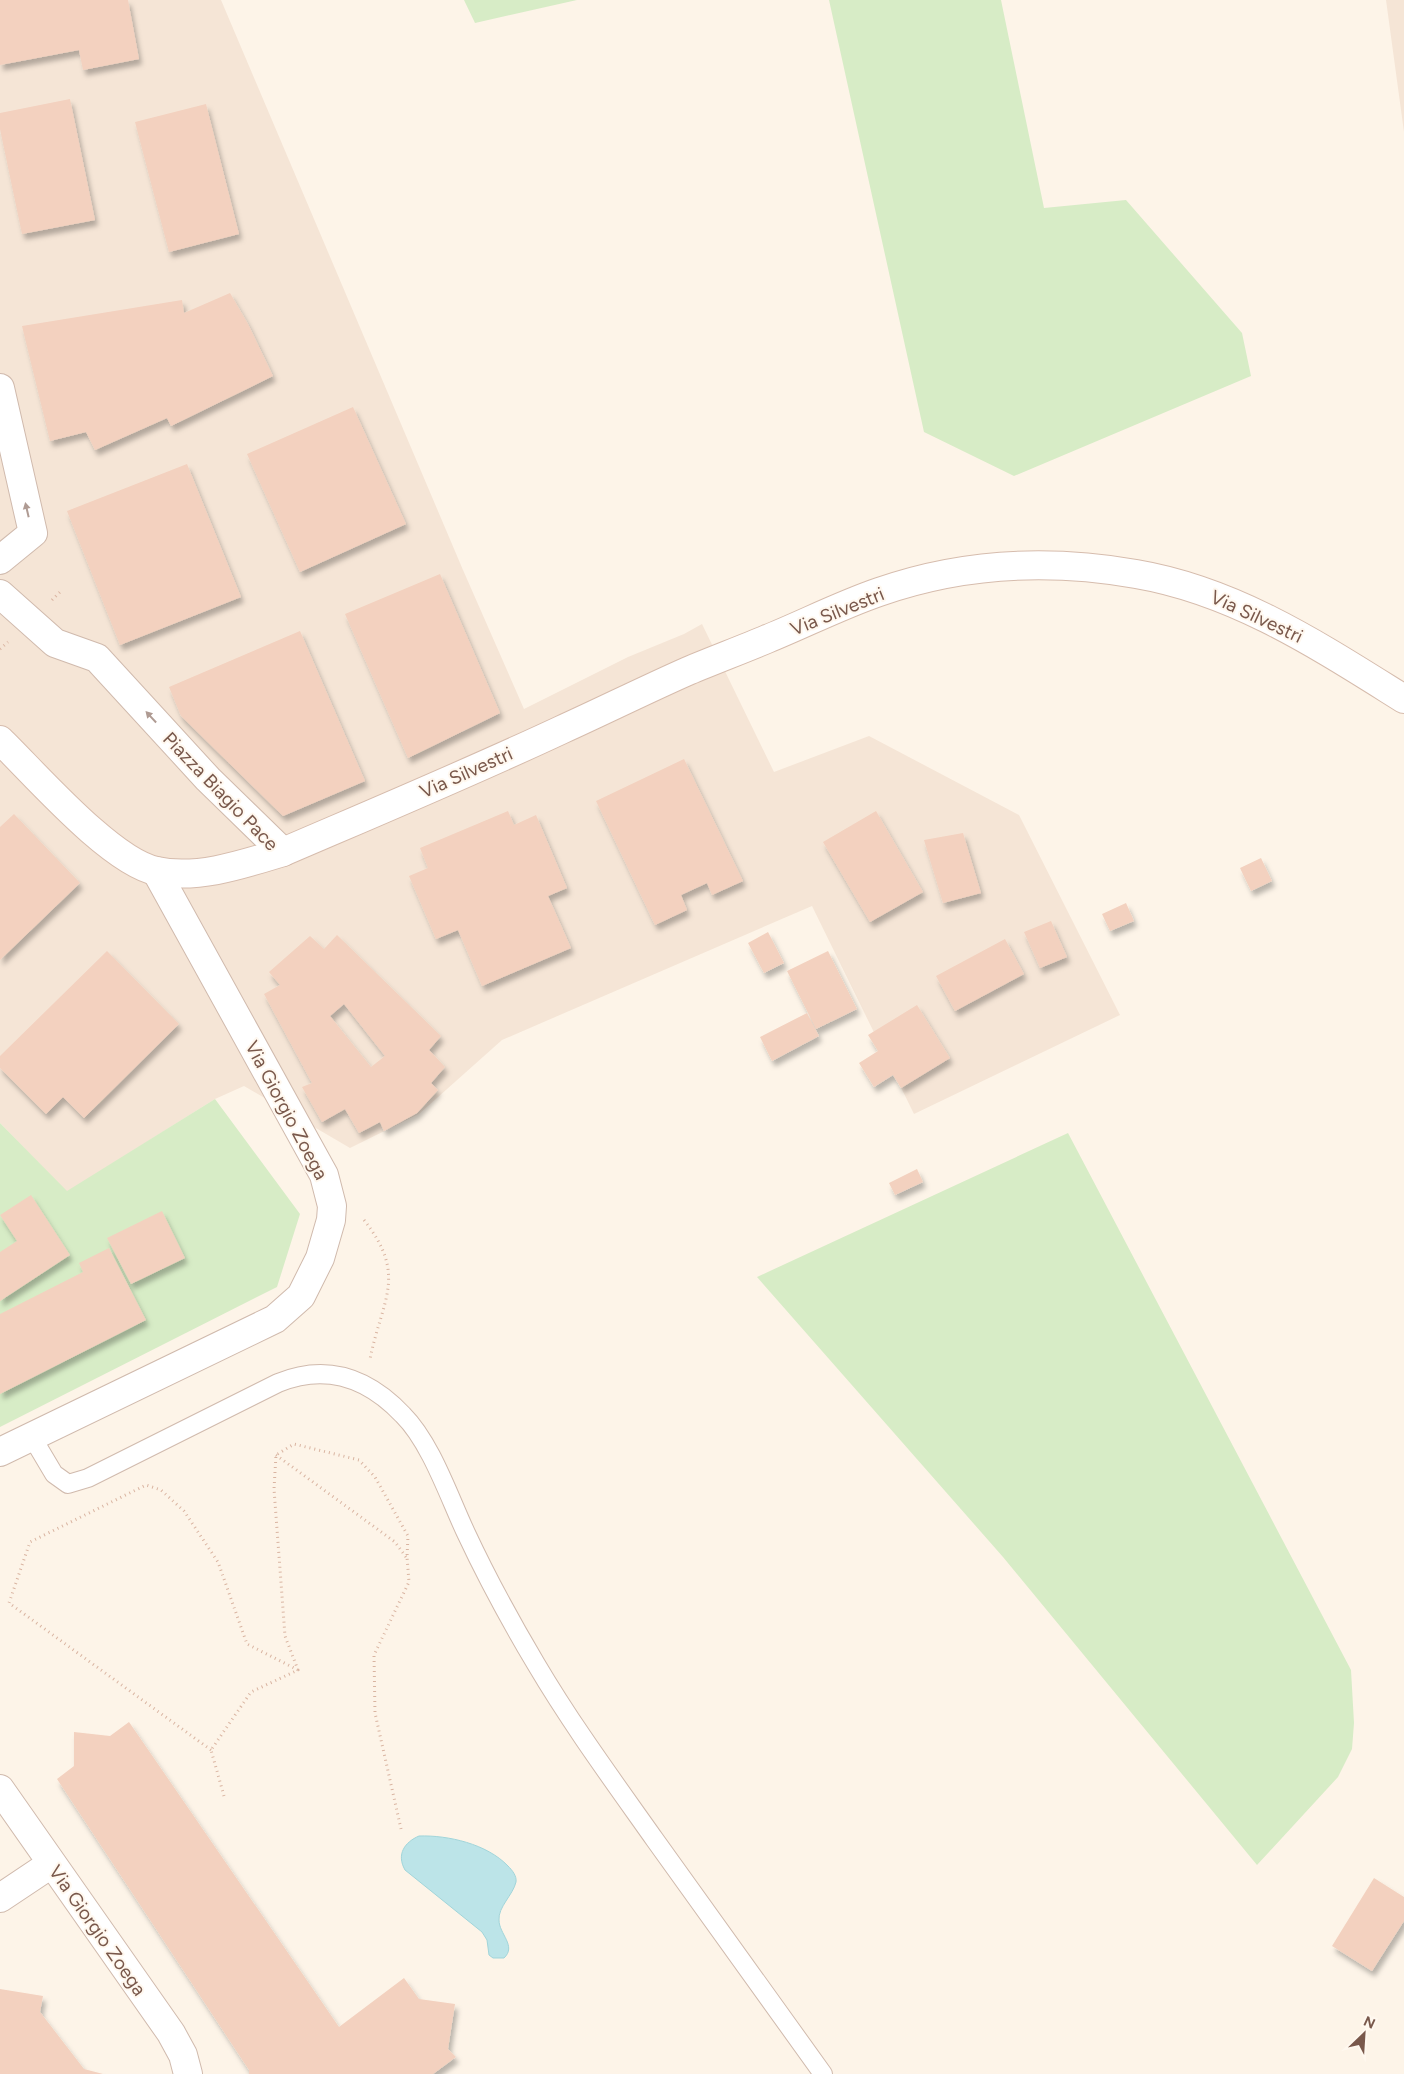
<svg xmlns="http://www.w3.org/2000/svg" width="1404" height="2074" font-family="Figtree,sans-serif">
<style>
.residential{fill:#f5e5d6}
.green{fill:#d7ecc6}
.water{fill:#bce4e8;stroke:#a1d5da}
.building{fill:#f3d1bf;fill-rule:evenodd;filter:url(#shadow)}
.lines{fill:none;stroke-linecap:round;stroke-linejoin:round}
.service-casing{stroke:#d0baad;stroke-width:20}
.minor-casing{stroke:#d0baad;stroke-width:30}
.secondary-casing{stroke:#d6bcad;stroke-width:30}
.path{stroke:#d9b4a1;stroke-width:3;stroke-dasharray:1 4;stroke-linecap:butt}
.service{stroke:#fff;stroke-width:18}
.minor{stroke:#fff;stroke-width:28}
.secondary{stroke:#fff;stroke-width:28}
.oneway{fill:#af9b93}
.labels{text-anchor:middle;stroke-width:4;stroke-linejoin:round;paint-order:stroke}
.street-label{font-size:19px;fill:#79584b;stroke:#fff8ef}
</style>
<defs>
<filter id="shadow"><feDropShadow dx="3" dy="5.5" stdDeviation="2.5" flood-color="#0004"/></filter>
</defs>
<rect width="100%" height="100%" fill="#fdf4e8"/>
<path class="residential" d="M0 0H221L463 570 524 709 628 657 684 634 702 624 774 772 869 736 1019 815 1120 1015 914 1114 812 906 502 1040 419 1114 350 1148 244 1086 215 1099 67 1192 0 1123Z
M1386 0H1404V132Z"/>
<path class="green" d="M464 0H577L475 23Z
M829 0H1001L1044 208 1126 200 1242 333 1251 376 1014 476 924 432Z
M215 1099 300 1214 277 1287 0 1427V1123L67 1191Z
M1068 1133 1351 1670 1354 1723 1352 1749 1338 1777 1257 1865 1003 1557 757 1277Z"/>
<path class="water" d="M419 1836C448 1835 487 1844 508 1866 512 1870 517 1876 516 1882 513 1895 498 1907 499 1920 499 1934 517 1946 504 1958H493L489 1955 487 1940 482 1932 405 1870C396 1854 405 1842 419 1836Z"/>
<path class="building" d="M0 0H128L139 59 83 70 79 50 0 65Z
M70 99 95 220 22 234 0 129V113Z
M206 104 239 234 169 252 135 122Z
M230 293 248 324 273 376 171 426 167 418 95 450 86 432 50 441 22 326 182 300 184 313Z
M353 407 406 524 300 572 247 454Z
M187 464 241 597 120 645 67 511Z
M440 574 500 713 408 758 345 614Z
M300 631 365 781 283 816 181 716 169 687Z
M684 759 743 881 712 895 707 883 681 895 687 910 655 925 596 801Z
M508 811 514 825 536 815 567 888 548 896 571 948 482 986 458 930 436 939 409 876 428 868 420 848Z
M876 811 923 892 870 922 823 842Z
M14 814 80 883 0 960V827Z
M963 833 981 893 943 903 924 840Z
M1261 858 1272 881 1251 891 1240 868Z
M1126 903 1134 921 1110 931 1102 914Z
M1051 921 1067 957 1040 968 1024 932Z
M768 932 784 963 764 973 748 943Z
M337 935 441 1036 429 1050 445 1067 431 1083 438 1090 417 1113 384 1131 380 1122 359 1133 345 1109 322 1122 302 1087 312 1083 264 994 280 985 269 972 310 936 324 949ZM344 1004 385 1056 371 1067 330 1016Z
M1005 939 1024 974 955 1011 936 976Z
M107 951 179 1024 84 1118 63 1097 46 1114 0 1068V1056Z
M828 951 857 1009 816 1029 787 971Z
M917 1005 950 1058 901 1088 893 1075 874 1087 859 1063 878 1051 868 1035Z
M807 1013 819 1036 772 1061 760 1037Z
M917 1169 923 1182 895 1195 889 1183Z
M31 1195 70 1255 0 1301V1252L17 1241 0 1215Z
M162 1211 185 1258 131 1284 107 1238Z
M109 1248 146 1320 0 1394V1314L83 1272 79 1263Z
M129 1722 339 2027 404 1978 419 1999 455 2004 448 2049 456 2057 433 2074H249V2070L57 1779 74 1766V1732L110 1736Z
M1374 1878 1404 1897V1921L1372 1971 1332 1946Z
M0 1989 43 1996 40 2012 84 2069 103 2074H0Z"/>
<g class="lines">
<g class="service-casing">
<path id="service" d="M32 1437 54 1474 68 1484 88 1478 278 1383C327 1363 368 1378 403 1415 431 1443 449 1497 466 1533 487 1578 511 1622 536 1664 572 1725 614 1782 655 1840 711 1918 767 1996 823 2074"/>
</g>
<g class="minor-casing">
<path id="minor" d="M0 388 33 533 0 560
M0 594 55 643 97 658 208 779 283 852
M0 1452 275 1319 301 1296 320 1258 331 1220 332 1206 324 1175 156 871
M0 1789 171 2033 183 2055 188 2074
M0 1898 51 1864"/>
</g>
<g class="secondary-casing">
<path id="secondary" d="M0 740C35 774 110 861 156 871 197 880 244 864 283 852 376 812 469 773 561 730 603 711 645 690 688 671 714 660 741 650 767 639 804 624 841 605 879 592 962 563 1050 559 1136 574 1236 591 1319 646 1404 699"/>
</g>
<path class="path" d="M52 600 62 590
M0 649 8 642
M364 1220C408 1276 382 1299 370 1359
M276 1455 395 1542 406 1557
M211 1750 9 1603 30 1542 146 1485 161 1490 184 1511 218 1562 247 1644 298 1670
M224 1796 211 1750 251 1692 298 1670 285 1636 274 1489 276 1455 294 1444 359 1460 375 1477 408 1536 407 1557 409 1582 374 1655 375 1713 401 1829"/>
<use href="#service" class="service"/>
<use href="#minor" class="minor"/>
<use href="#secondary" class="secondary"/>
</g>
<defs><path id="oneway-solid" d="M-6-.8H1V-3.2L6.5 0L1 3.2V.8H-6Z" transform="scale(1.25)"/></defs>
<g class="oneway">
<use href="#oneway-solid" transform="translate(27 510) rotate(-103)"/>
<use href="#oneway-solid" transform="translate(151 717) rotate(-133)"/>
</g>
<g class="labels">
<g class="street-label">
<text transform="translate(837 611) rotate(-22)" y="7">Via Silvestri</text>
<text transform="translate(1257 616) rotate(25)" y="7">Via Silvestri</text>
<text transform="translate(466 772) rotate(-24)" y="7">Via Silvestri</text>
<text transform="translate(221 791) rotate(46)" y="7">Piazza Biagio Pace</text>
<text transform="translate(287 1110) rotate(62)" y="7">Via Giorgio Zoega</text>
<text transform="translate(98 1930) rotate(55)" y="7">Via Giorgio Zoega</text>
</g>
</g>
<g transform="translate(1364 2034) rotate(25)" stroke="#fff8ef" stroke-width="4" paint-order="stroke">
<path d="M0-4L9 19L0 12L-9 19Z" fill="#79584b"/>
<text y="-8" font-size="14" font-weight="bold" text-anchor="middle" fill="#79584b">N</text>
</g>
</svg>
